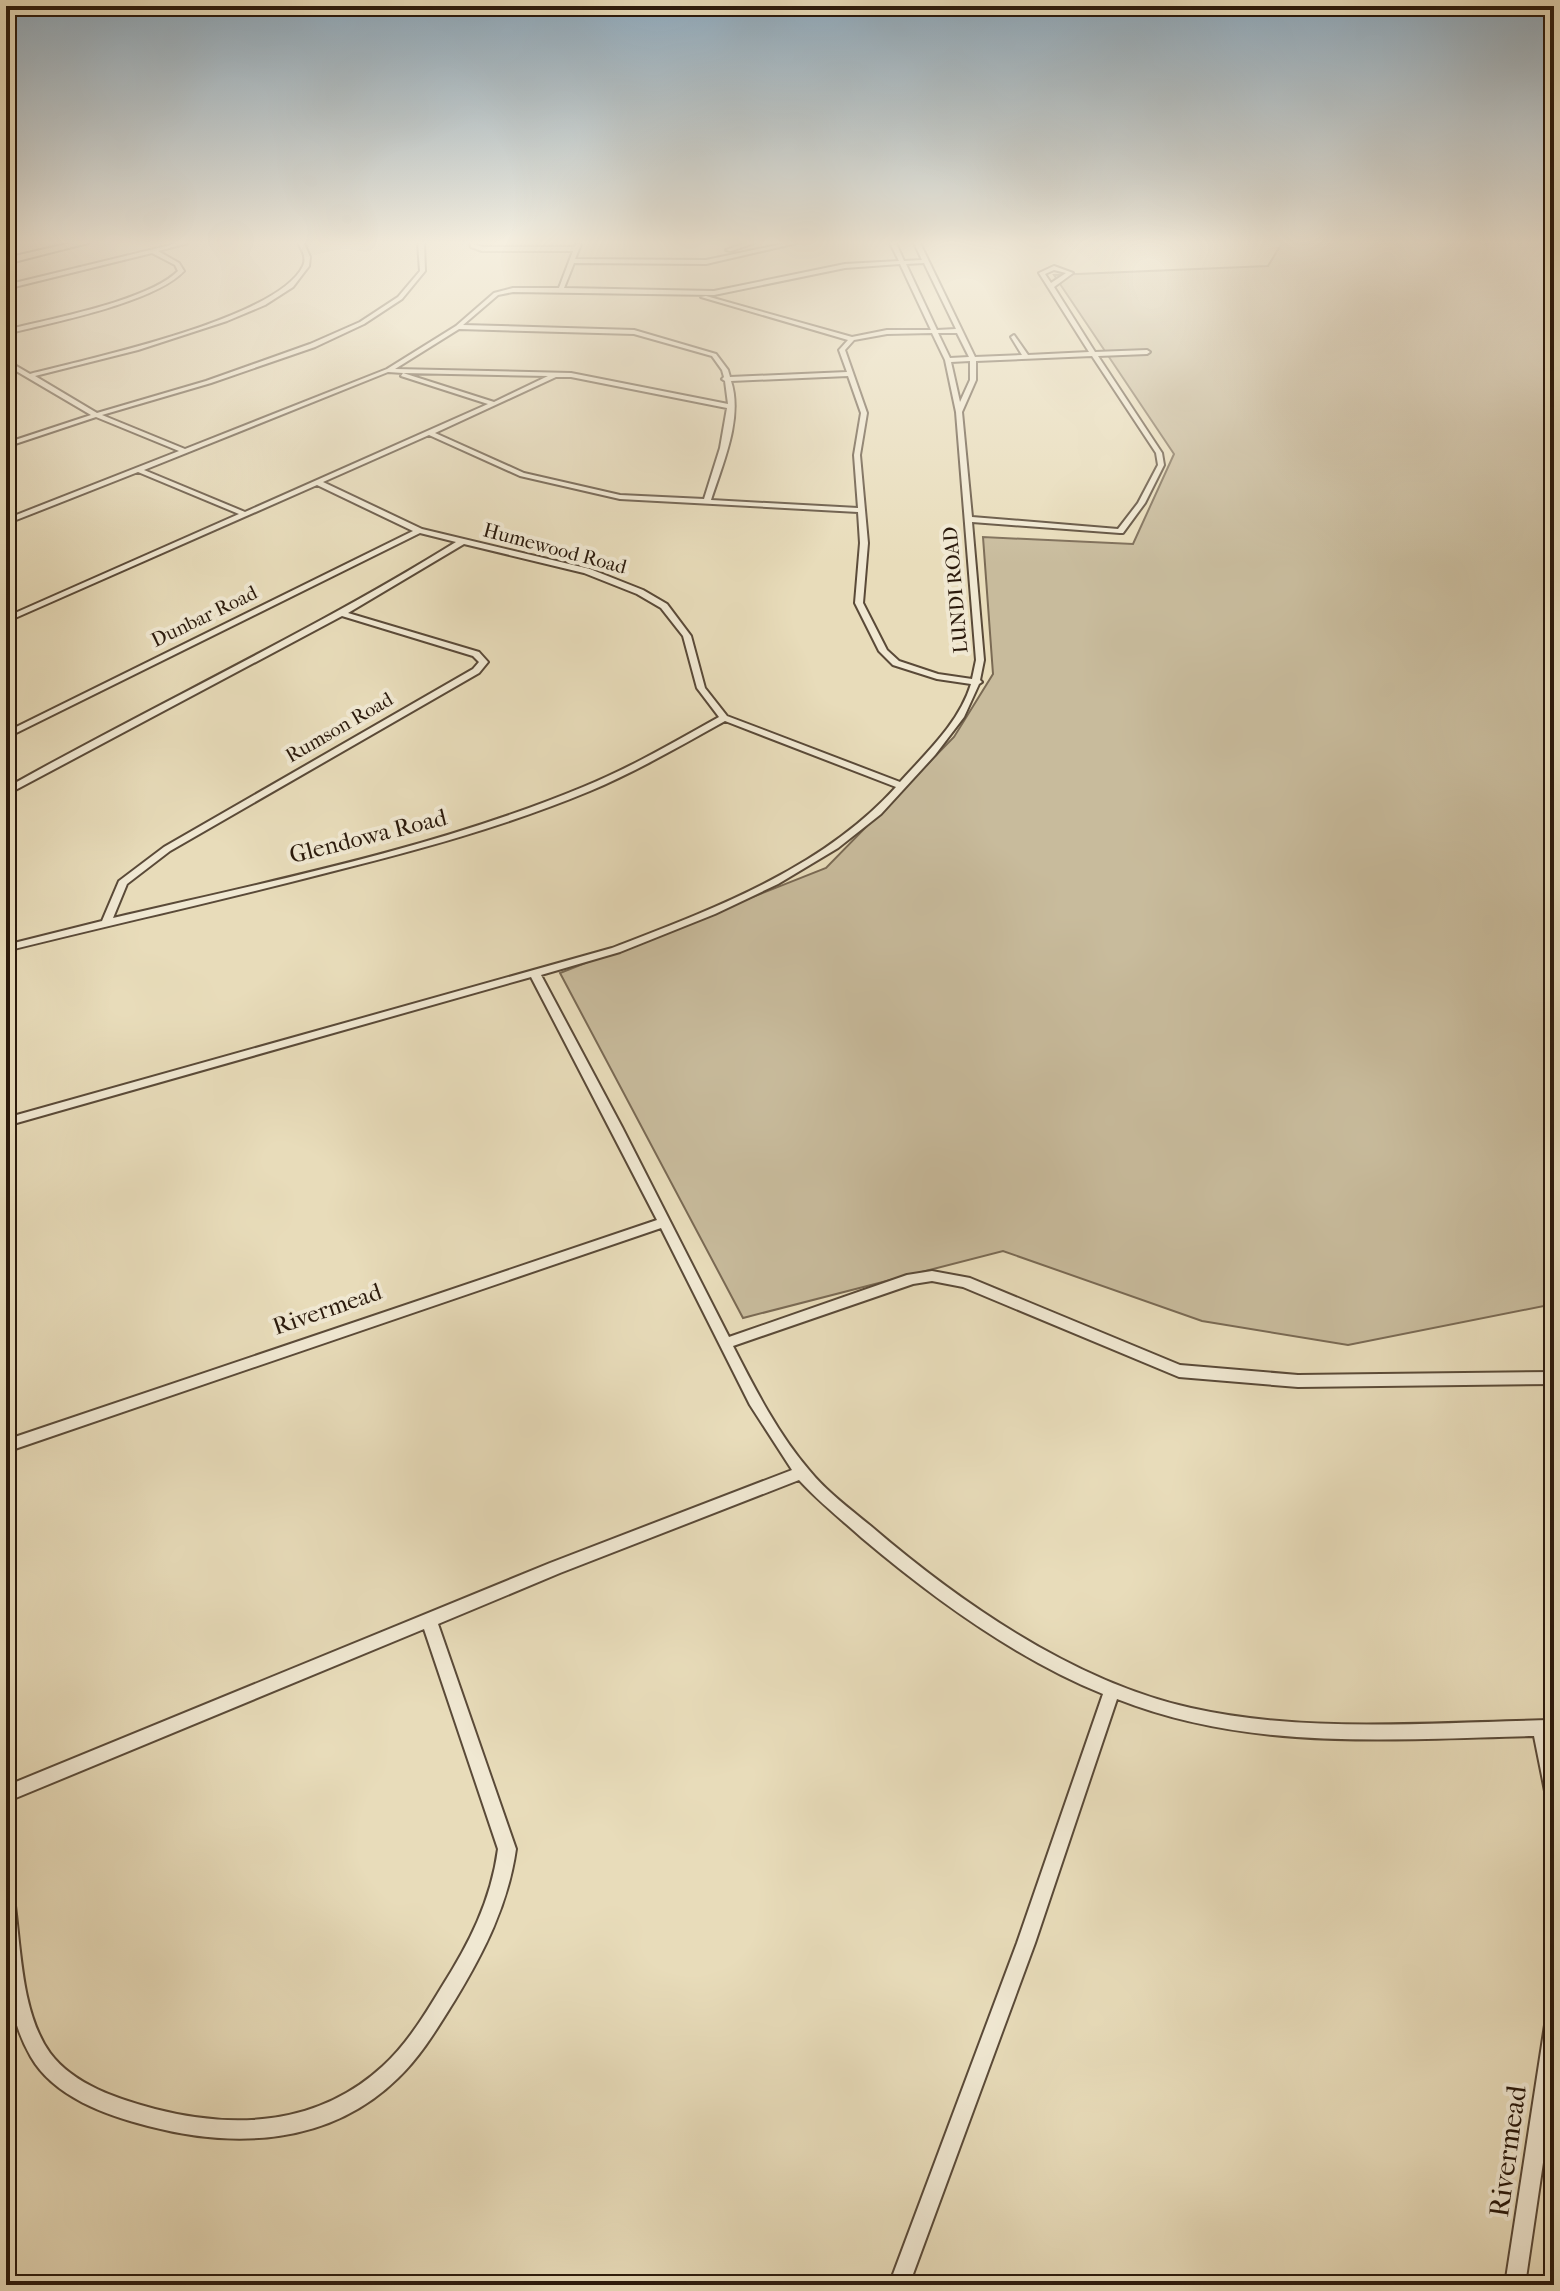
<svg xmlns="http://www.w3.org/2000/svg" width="1560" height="2291" font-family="'IM FELL French Canon',serif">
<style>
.green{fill:#c8bb9c;stroke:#7a6a54;stroke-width:2}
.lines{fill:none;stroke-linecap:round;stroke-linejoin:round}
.minor-casing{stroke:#5a4a38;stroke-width:4}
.trunk-casing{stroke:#2b1a0c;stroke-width:4}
.minor{fill:#f0e8d2;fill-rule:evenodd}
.trunk{fill:#e8dcba;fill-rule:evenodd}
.labels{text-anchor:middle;stroke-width:8;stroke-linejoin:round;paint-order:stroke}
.far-street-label{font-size:20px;fill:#2b1a0c;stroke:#f0e8d2}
.street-label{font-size:24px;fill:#2b1a0c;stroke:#f0e8d2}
.near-street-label{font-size:28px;fill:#2b1a0c;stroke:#f0e8d2}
</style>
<rect width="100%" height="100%" fill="#e8dcba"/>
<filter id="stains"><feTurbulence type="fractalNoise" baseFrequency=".0025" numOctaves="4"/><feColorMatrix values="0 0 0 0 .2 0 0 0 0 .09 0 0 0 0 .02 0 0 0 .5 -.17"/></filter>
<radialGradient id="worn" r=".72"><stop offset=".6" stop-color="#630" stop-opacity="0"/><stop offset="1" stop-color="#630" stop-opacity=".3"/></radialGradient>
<path class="green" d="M1282 243H1554V1304L1348 1345 1202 1321 1003 1251 743 1318 560 973 826 868 954 737 993 674 983 537 1133 544 1174 454 1054 275 1268 266Z"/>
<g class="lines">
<g class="minor-casing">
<path id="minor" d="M179 243H188L158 251 179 263 184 271C154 303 50 323 6 334V330C49 319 148 301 178 271L175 265 152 253 6 289V285Z
M298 243H304L310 257 309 266 293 287 265 305 227 321 138 350 35 376 97 413 206 381 310 344 360 322 398 297 420 271 418 243H424L425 271 402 299 364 324 315 347 211 383 102 415 185 449 387 369 456 326 494 293 513 288H559L573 251H482L471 247 470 243H476V245L482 247H574L577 244H581L575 259 706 260 787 243H797L706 264 574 263 564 288 714 291 845 264 899 261 890 243H896L904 261 922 260 914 243H920L975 357 1022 355 1011 337 1014 335 1028 355 1089 352 1039 273 1054 266 1073 273 1054 287 1095 352 1147 350 1150 352 1147 354 1098 356 1162 453 1164 465 1145 503 1123 533H1120L972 522 984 660 980 680 982 682 979 684 964 717 935 755 881 814 838 848 778 884 715 914 620 952 541 975 622 1127 729 1337 907 1275 932 1271 970 1278 1180 1365 1298 1375 1554 1372V1384L1298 1387 1179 1377 963 1287 932 1281 913 1284 733 1346C755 1389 778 1434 809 1470 827 1492 850 1509 872 1527 962 1604 1074 1682 1191 1708 1306 1734 1437 1722 1554 1720V1736H1551L1554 1753V1804L1548 1802 1546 1796 1534 1736C1394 1739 1250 1752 1117 1699L1035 1943 909 2285H889L1017 1943 1103 1694C1016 1659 933 1598 862 1538 841 1519 818 1501 799 1480L560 1573 438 1624 516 1849C508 1905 484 1952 455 2000 438 2027 422 2055 398 2078 330 2145 235 2149 148 2126 106 2115 54 2097 31 2057 2 2007 6 1952 6 1897L12 1900 15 1906C21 1952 22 2014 50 2053 74 2085 118 2099 155 2109 236 2130 319 2125 383 2066 407 2044 424 2016 441 1988 469 1944 491 1901 498 1849L424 1629 6 1802V1786L550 1563 792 1470 750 1405 661 1228 6 1452V1440L657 1220 531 977 6 1126V1118L612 948C713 909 822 869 896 787L725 721C680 746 637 771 590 791 506 826 418 850 330 872 222 900 114 924 6 951V945L102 921 119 881 164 847 473 669 479 662 473 656 342 616 6 795V788C155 704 311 632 456 542L420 533 6 738V732L413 531 317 485 6 622V617L239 514 138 472 6 524V519L179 451 96 417 6 447V443L91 415 6 365V360L30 374C87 359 278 319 303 266 307 258 302 250 298 243ZM924 263 956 329 937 330 906 264ZM900 264 931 330H887L852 337 706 296 701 297 848 340 839 350 847 372 730 377 728 370 716 354 634 330 463 325 498 295 513 292 714 295 845 268ZM1054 270 1066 273 1051 283 1045 274ZM459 329 634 334 712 356 722 370 724 377 722 379 725 381 728 404 571 373 395 369ZM932 333 945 360 956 412 976 660 972 679 938 674 899 661 887 650 863 603 868 543 860 455 867 413 845 350 854 340 887 334ZM938 333H957L969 357 950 358ZM1092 356 1156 453 1158 465 1138 503 1118 529 972 517 962 412 976 380V361ZM970 361V380L960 402 951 362ZM388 372 403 373 401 376 488 404 245 512 144 470ZM403 373 548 376 494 402ZM848 376 861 413 854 455 858 508 711 500C723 463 743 418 731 381ZM556 377H571L727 408 720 448 704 499 620 495 524 473 435 433ZM429 435 520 476 620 499 858 512 860 543 855 603 879 651 893 665 937 679 971 684C959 723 927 752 900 782L727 716 705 688 691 636 667 604 643 590 590 569 422 529 323 482ZM464 544 584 573 637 594 661 608 683 636 697 688 719 717C674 742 630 768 583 787 433 849 271 881 113 918L127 884 170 851 479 673 488 662 479 652 348 613Z
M746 243H754L731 251 726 250Z
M1554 2016V2088L1525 2285H1505L1545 2025 1547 2018Z"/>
</g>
<g class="trunk-casing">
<path id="trunk" d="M71 243H88L6 264V258Z"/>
</g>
<use href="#minor" class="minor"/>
<use href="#trunk" class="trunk"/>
</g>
<linearGradient id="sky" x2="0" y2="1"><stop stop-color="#8eaabe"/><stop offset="0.43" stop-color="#f5efe0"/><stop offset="1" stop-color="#f5efe0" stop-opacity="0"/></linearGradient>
<rect width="1560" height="564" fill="url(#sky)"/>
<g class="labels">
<g class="far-street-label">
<text transform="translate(555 548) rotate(15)" y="7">Humewood Road</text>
<text transform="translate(955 590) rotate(-95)" y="7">LUNDI ROAD</text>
<text transform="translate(204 616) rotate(-26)" y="7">Dunbar Road</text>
<text transform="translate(339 727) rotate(-30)" y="7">Rumson Road</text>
</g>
<g class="street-label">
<text transform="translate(368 836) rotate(-14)" y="8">Glendowa Road</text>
<text transform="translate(327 1309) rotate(-19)" y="8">Rivermead</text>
</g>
<g class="near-street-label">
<text transform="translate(1507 2151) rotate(-82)" y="10">Rivermead</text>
</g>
</g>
<rect width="1560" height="2291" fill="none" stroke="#e8dcba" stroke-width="32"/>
<rect x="8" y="8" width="1544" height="2275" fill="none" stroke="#2b1a0c" stroke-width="4"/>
<rect x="16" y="16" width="1528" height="2259" fill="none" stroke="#2b1a0c" stroke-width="2"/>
<rect width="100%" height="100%" filter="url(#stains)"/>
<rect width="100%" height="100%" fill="url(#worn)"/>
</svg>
